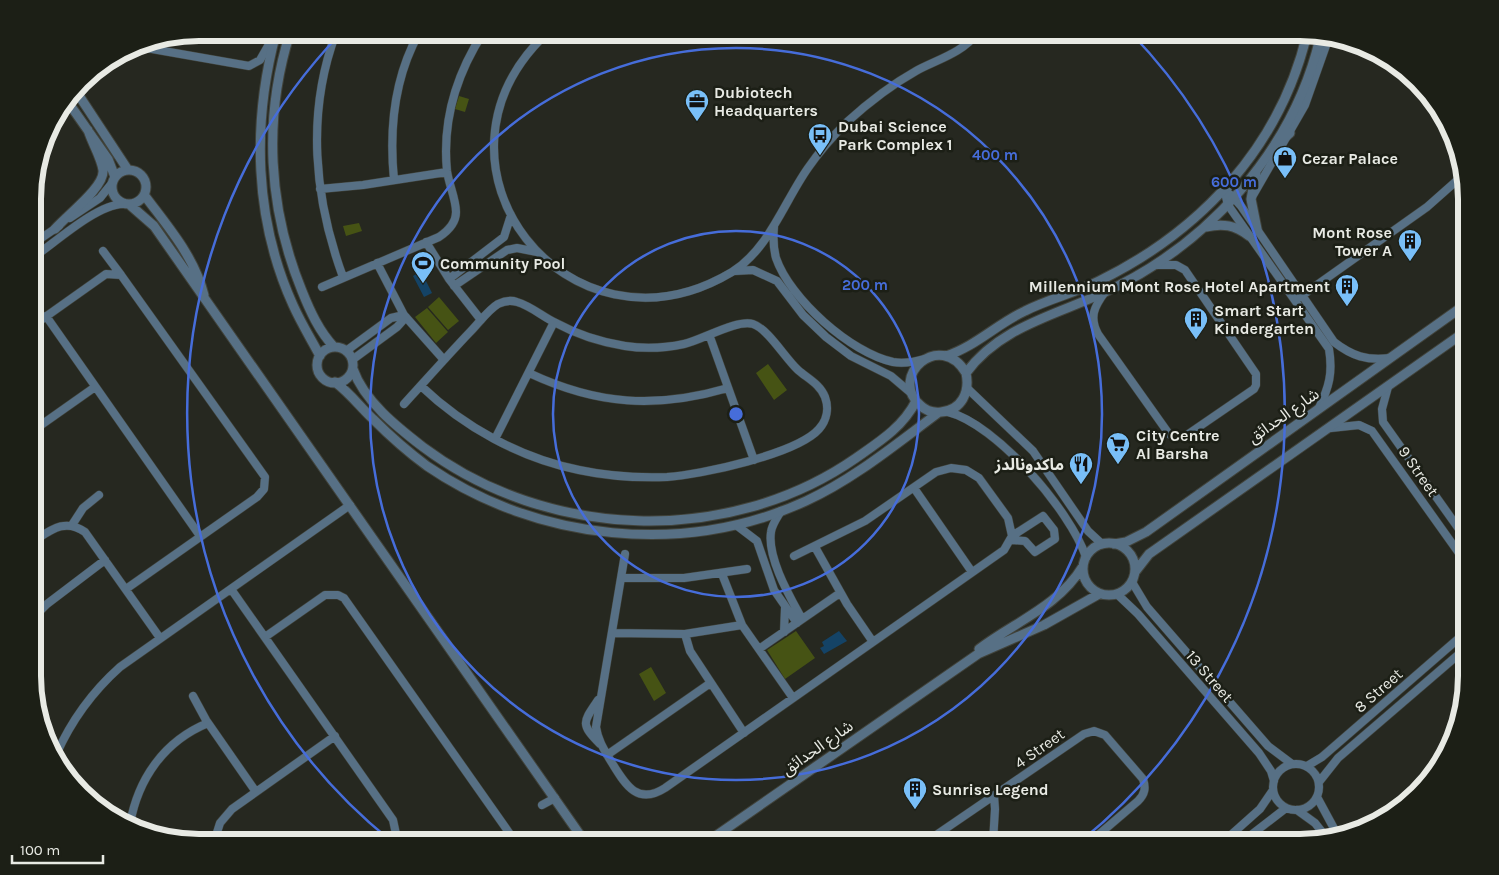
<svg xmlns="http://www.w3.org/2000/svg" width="1499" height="875" font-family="Karla,'Noto Sans Arabic',sans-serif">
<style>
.green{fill:#465314}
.water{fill:#144366}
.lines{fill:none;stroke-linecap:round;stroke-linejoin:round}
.minor-casing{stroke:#41433b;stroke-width:9}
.tertiary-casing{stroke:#41433b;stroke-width:11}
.minor{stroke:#577085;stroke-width:8}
.tertiary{stroke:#577085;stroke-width:9}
.ring{fill:none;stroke:#466dda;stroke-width:2.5}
.labels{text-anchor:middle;stroke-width:5;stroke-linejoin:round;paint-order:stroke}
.poi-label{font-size:16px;font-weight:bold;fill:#e8eae4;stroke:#1c1f16;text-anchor:start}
.street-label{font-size:16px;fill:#e8eae4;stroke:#1c1f16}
.rim{fill:none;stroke:#e8eae4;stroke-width:6}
.centre{fill:#466dda;stroke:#1c1f16;stroke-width:2.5}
.ring-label{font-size:15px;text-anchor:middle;font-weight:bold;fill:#466dda;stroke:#1c1f16;stroke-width:5;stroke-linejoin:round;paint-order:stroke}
</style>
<rect width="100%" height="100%" fill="#262820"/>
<path class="green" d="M459 96 469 99 465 112 455 109Z
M359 223 362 231 346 236 343 226Z
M439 297 459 321 448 330 428 307Z
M427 308 448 332 436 343 415 317Z
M768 364 787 390 774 400 756 373Z
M796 631 815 658 785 679 767 650Z
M651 667 666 693 654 701 639 674Z"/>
<path class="water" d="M421 271 432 293 424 297 413 276Z
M839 631 847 641 824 654 820 648 824 646 822 642Z"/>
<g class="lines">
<g class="minor-casing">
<path id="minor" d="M336 33C306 113 314 198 343 277
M547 33C408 164 568 370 732 272 769 249 784 202 808 168 819 152 833 136 847 122 868 103 891 85 916 71 936 60 963 53 977 33
M135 46 249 66 260 60 272 39
M394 180C389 129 394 78 419 33
M1228 187 1226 197 1228 205 1329 349C1333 373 1329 387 1319 408
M320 189 363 185 447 172
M1231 195 1241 206 1334 342C1352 356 1367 361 1390 358
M1252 197 1305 105 1328 40
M70 218 100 198 112 183
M774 227C773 238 773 247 776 258 790 299 851 353 893 362 904 364 914 362 924 359
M426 242 449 279 481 320
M34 243 59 226
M103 251 121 275
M34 257C57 241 96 205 123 204
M377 263 404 315 444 360
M735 271 753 270 777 281 803 315 826 337 851 356 891 376 911 393
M449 279 504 237 511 215
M454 286 507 250 517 248 537 252
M322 287 439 237C448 231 456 223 456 212 456 199 449 185 447 171 442 120 456 75 483 33
M1105 292C1094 307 1089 317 1098 334L1169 434 1173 437H1184L1254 389 1256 385V374L1185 270 1176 265H1156
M1300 297 1427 207 1462 176
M46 316 200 536
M34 325 106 274 121 275 265 477 264 489 257 497 126 589
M710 337 754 460
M346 351 391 318 404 315
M352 360 397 327 406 317
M529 373C597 405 656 409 728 388
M1388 387 1382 409 1383 422 1466 539
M968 389 1033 451 1088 531 1102 544
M404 404C426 380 448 355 470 332 479 323 488 310 498 304 504 301 511 300 517 302 531 306 543 317 556 323 578 335 600 342 625 346 644 349 665 348 684 344 702 340 737 319 753 324 768 329 785 358 798 370 807 378 820 384 825 397 829 408 827 420 819 429 797 454 700 475 667 477 638 478 607 476 579 470 520 458 464 427 421 386
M948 412C996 424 1070 510 1086 557
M1331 428 1359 425 1372 431 1466 563
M34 430 95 387
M495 439 554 322
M914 488 972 572
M781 511C777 518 772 524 771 532 767 558 790 597 802 619
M72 525 83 508 99 495
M736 525 757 541 774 590 797 623
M1011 540 1025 541 1035 552 1055 539 1054 530 1043 516 1012 536
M34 541C51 530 65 518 85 532L160 638
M815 547 847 604 873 642
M625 554 596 727C598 741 605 751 612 763 625 784 637 806 665 788L1004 550 1012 536 1008 518 979 478 966 470 951 468 936 472 865 521 794 556
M722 574 742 625 793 698
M621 578H684L747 569
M1132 582 1147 607 1268 746 1292 764
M231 589 393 820 396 834 394 842
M1117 594 1138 614 1259 753 1271 771 1274 781
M34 617 47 604 105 560
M784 632 785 608
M612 633 685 634 742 625
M685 634 690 651 744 733
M265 637 325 595H338L344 598 510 834 514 842
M759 649 840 593
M193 696 206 720 256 792
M598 700C583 722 580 724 600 744
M56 755C71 721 92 692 120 667L350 505
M607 755 709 684
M1273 787a23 23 0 1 1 46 0a23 23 0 1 1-46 0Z
M1307 766 1322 757 1466 632
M1319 782 1338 758 1466 648
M1317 797 1337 834
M542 805 555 798
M1297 810 1315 823 1326 837
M130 824C138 779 164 741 208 723
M214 842 220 823 232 809 335 736
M926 842 1084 734 1094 731 1105 735 1143 779C1146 788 1145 794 1138 801L1090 842
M993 842 995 809 994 796
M1223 842 1260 809 1273 790
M1242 842 1286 808"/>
</g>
<g class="tertiary-casing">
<path id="tertiary" d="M276 33C252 123 254 219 293 305 301 323 311 339 320 356
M290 33C263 118 268 208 302 291 310 311 319 331 334 347
M76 91 128 170
M68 102 108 159 115 177
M1276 145 1290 133
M112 187a17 17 0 1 1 34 0a17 17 0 1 1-34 0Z
M1256 173 1251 199 1257 229
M145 196C168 227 194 256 204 295
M130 205 154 226 585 842
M1206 227C1223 223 1235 225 1249 236
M55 229C67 215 105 187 103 170 101 157 92 143 88 130
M317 365a18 18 0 1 1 36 0a18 18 0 1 1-36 0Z
M946 356C976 346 997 324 1025 311 1048 299 1075 293 1099 281 1201 231 1280 147 1307 34
M353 369C364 401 397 427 423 447 547 540 728 547 856 458 879 442 903 427 916 401
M966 373C940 329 888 377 920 405 926 411 933 413 941 412 962 410 970 392 966 373 999 328 1052 316 1101 294 1206 247 1293 152 1320 38
M335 382C350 393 360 407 373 419 390 436 408 452 427 466 537 541 684 557 806 501 854 479 896 444 938 413
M1083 569a26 26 0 1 1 52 0a26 26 0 1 1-52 0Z
M1114 544 1126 542 1146 532 1466 304
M1135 572 1149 554 1466 331
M979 649C1016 621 1058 607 1083 566
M707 842 978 654 1044 625 1099 594"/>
</g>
<use href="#minor" class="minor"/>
<use href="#tertiary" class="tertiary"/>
</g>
<g class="ring">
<circle cx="736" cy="414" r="183"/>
<circle cx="736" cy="414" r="366"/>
<path d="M391 841A549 549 0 0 1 341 33M1131 33A549 549 0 0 1 1081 841"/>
</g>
<defs>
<g id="office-pin" transform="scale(1.25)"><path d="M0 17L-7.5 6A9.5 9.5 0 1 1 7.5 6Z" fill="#79bff8" stroke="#1c1f16"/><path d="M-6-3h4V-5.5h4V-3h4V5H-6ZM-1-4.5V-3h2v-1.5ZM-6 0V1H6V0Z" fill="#111"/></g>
<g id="bus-pin" transform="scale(1.25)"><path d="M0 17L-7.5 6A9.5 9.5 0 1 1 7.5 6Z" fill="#79bff8" stroke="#1c1f16"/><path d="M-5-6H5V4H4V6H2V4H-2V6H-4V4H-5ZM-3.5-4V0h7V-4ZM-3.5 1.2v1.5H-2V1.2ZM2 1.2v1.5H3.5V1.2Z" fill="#111"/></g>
<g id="shop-pin" transform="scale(1.25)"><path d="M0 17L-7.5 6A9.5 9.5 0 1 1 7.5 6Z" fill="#79bff8" stroke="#1c1f16"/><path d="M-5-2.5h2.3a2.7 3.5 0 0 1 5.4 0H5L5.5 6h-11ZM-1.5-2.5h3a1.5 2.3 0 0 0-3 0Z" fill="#111"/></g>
<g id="building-pin" transform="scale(1.25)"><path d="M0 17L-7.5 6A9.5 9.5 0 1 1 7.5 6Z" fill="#79bff8" stroke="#1c1f16"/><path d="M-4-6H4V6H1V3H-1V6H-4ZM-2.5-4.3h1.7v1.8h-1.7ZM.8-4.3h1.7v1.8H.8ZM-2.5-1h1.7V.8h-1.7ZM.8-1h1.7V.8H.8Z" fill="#111"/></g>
<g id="stadium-pin" transform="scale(1.25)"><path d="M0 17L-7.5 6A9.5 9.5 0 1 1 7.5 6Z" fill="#79bff8" stroke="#1c1f16"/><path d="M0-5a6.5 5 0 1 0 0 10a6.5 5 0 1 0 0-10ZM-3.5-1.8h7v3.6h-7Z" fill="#111"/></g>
<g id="supermarket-pin" transform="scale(1.25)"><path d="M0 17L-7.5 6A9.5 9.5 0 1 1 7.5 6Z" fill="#79bff8" stroke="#1c1f16"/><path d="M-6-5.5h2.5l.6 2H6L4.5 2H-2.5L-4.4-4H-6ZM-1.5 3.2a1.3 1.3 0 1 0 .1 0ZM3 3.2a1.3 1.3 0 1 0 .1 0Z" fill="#111"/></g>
<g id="restaurant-pin" transform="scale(1.25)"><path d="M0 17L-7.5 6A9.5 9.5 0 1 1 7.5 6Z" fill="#79bff8" stroke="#1c1f16"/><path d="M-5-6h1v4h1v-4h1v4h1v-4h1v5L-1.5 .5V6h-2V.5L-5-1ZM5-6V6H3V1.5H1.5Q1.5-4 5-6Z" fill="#111"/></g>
</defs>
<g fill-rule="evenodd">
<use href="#office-pin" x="697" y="101"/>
<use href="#bus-pin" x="820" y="135"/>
<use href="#shop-pin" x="1285" y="158"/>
<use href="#building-pin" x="1410" y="241"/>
<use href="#stadium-pin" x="423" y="263"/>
<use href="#building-pin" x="1347" y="286"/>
<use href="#building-pin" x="1196" y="319"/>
<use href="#supermarket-pin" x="1118" y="444"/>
<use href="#restaurant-pin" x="1081" y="464"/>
<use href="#building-pin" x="915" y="789"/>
</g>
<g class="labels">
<g class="poi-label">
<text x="714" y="98">Dubiotech<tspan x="714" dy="18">Headquarters</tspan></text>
<text x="838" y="132">Dubai Science<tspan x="838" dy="18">Park Complex 1</tspan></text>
<text x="1302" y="164">Cezar Palace</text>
<text x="1392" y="238" text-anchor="end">Mont Rose<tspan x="1392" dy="18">Tower A</tspan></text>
<text x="440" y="269">Community Pool</text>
<text x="1330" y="292" text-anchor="end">Millennium Mont Rose Hotel Apartment</text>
<text x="1214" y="316">Smart Start<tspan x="1214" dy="18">Kindergarten</tspan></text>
<text x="1136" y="441">City Centre<tspan x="1136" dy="18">Al Barsha</tspan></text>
<text x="1064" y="470" text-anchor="end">ماكدونالدز</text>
<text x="932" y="795">Sunrise Legend</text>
</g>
<g class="street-label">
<text transform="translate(1283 415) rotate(-35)" y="6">شارع الحدائق</text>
<text transform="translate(1419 471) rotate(55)" y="6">9 Street</text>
<text transform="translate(1210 676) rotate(49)" y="6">13 Street</text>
<text transform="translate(1378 690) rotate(-41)" y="6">8 Street</text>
<text transform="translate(817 747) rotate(-35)" y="6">شارع الحدائق</text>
<text transform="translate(1039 748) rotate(-35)" y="6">4 Street</text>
</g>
</g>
<path d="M0 0H1499V875H0ZM199 41H1300A158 158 0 0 1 1458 199V676A158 158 0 0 1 1300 834H199A158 158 0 0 1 41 676V199A158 158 0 0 1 199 41Z" fill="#1c1f16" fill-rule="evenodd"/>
<path class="rim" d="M199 41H1300A158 158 0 0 1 1458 199V676A158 158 0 0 1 1300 834H199A158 158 0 0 1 41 676V199A158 158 0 0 1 199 41Z"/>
<circle cx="736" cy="414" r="8" class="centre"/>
<g class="ring-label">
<text x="995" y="160">400 m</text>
<text x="1234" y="187">600 m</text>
<text x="865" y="290">200 m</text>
</g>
<path d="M12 855v8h91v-8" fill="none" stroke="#e8eae4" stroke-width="2.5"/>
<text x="20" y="855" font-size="15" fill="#e8eae4" stroke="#1c1f16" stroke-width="4" paint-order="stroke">100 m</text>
</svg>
